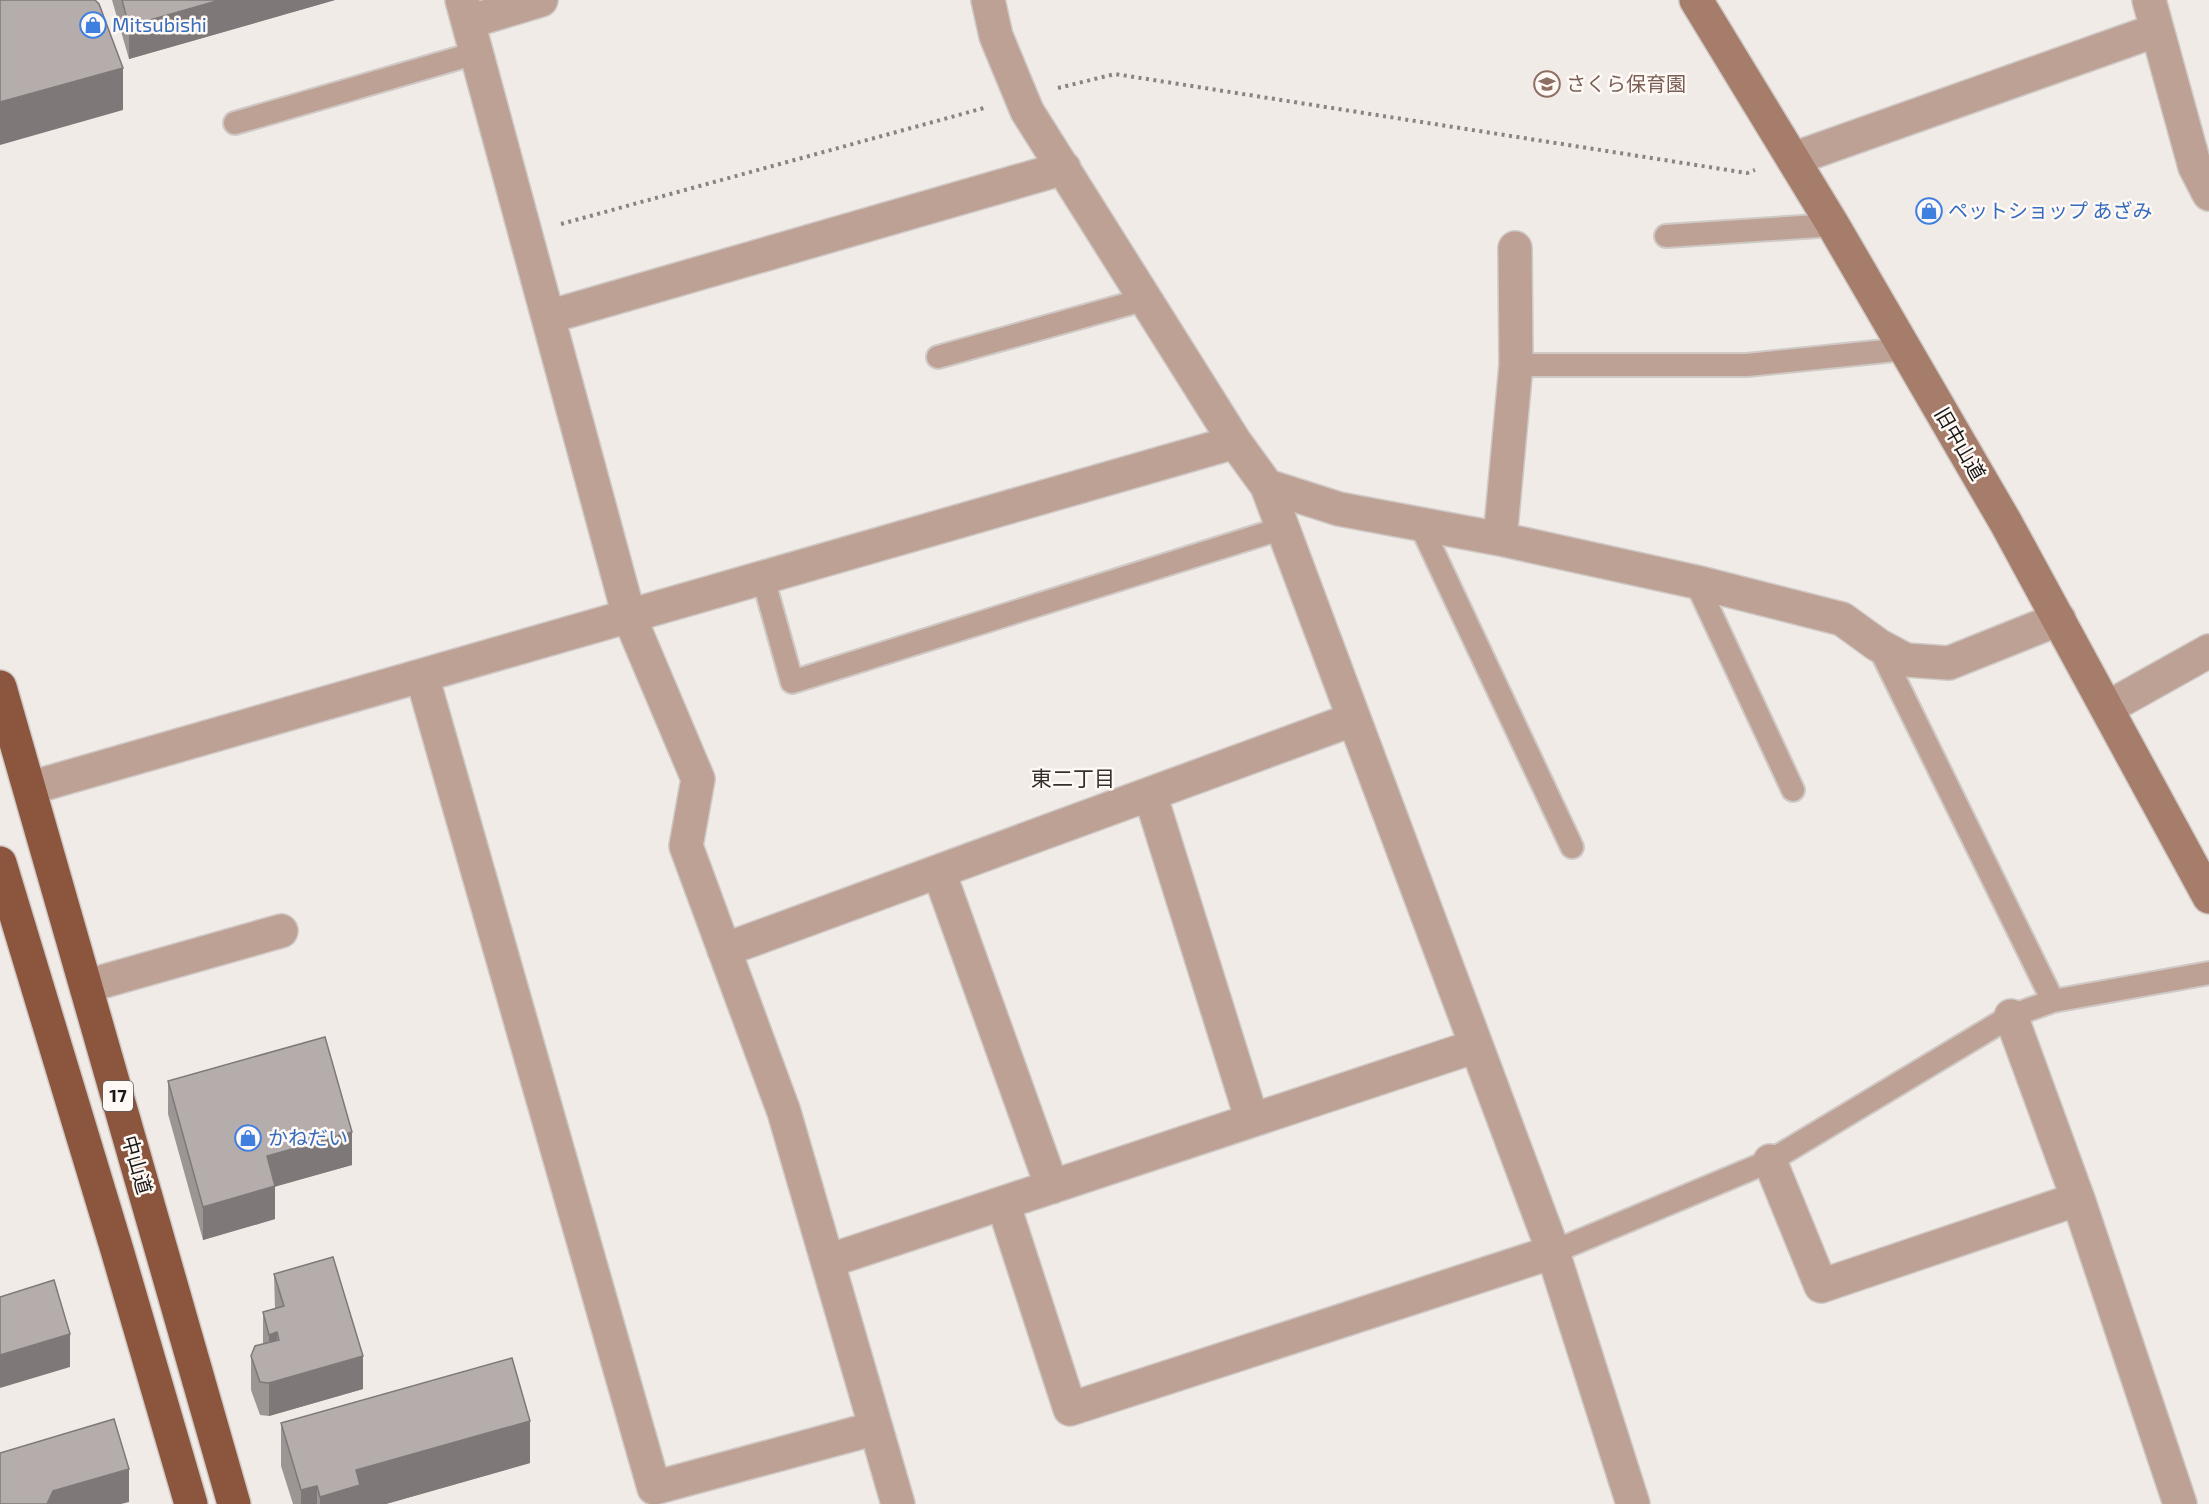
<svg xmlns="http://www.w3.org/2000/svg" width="2209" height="1504" font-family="'Exo 2','Noto Sans JP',sans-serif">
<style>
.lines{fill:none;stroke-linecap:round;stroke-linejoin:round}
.service-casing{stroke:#cfc9c6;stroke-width:26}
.minor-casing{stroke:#cfc9c6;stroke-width:36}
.secondary-casing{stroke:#cfc9c6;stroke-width:36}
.trunk-casing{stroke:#cfc9c6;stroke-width:36}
.path{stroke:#888481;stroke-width:4;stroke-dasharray:3 4.5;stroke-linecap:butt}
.service{stroke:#bea195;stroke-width:22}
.minor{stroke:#bea195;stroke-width:33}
.secondary{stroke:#a67c6a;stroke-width:33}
.trunk{stroke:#8c563e;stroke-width:33}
.wall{fill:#9b9594}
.shaded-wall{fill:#7e7978}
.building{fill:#b4adac;stroke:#7e7978;stroke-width:1.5}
.labels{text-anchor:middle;stroke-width:5;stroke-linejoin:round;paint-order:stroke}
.shield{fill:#fff9f5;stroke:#5f5c5a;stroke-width:1.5}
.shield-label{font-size:18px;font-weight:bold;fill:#1a1817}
.shop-label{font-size:20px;fill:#366cbe;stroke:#fff9f5;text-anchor:start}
.education-label{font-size:20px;fill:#785e54;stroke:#fff9f5;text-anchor:start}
.street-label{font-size:20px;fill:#1a1817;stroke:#fff9f5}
.neighbourhood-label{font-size:21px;fill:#35302d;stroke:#fff9f5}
</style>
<rect width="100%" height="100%" fill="#f1ebe7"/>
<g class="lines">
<g class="service-casing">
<path id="service" d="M235 123 476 53
M1666 236 1833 225
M938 357 1146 299
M1516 365H1747L1905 349
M1420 524 1572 847
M763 578 792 682 1283 528
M1696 582 1793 790
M1878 645 2053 1001
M1553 1252 1770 1161 2011 1016 2053 1001 2209 973"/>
</g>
<g class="minor-casing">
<path id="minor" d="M462 0 629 616 698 779 686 846 784 1112 898 1504
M988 0 996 36 1027 111 1235 442 1267 486 1549 1240 1633 1504
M2149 0 2195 167 2209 194
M468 22 541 0
M1793 159 2157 30
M548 317 1064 168
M1267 486 1339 509 1500 539 1696 582 1842 619 1878 645 1906 660 1949 663 2059 619
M1500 539 1516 365 1515 248
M422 676 654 1488 876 1428
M2107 708 2209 651
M30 788 1235 442
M1150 794 1252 1120
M939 872 1052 1187
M724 950 1354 719
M87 986 281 931
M2011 1016 2078 1199 2180 1504
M1770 1161 1821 1286 2078 1199
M1003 1203 1070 1409 1553 1252
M828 1261 1476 1046"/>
</g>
<g class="secondary-casing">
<path id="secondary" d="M1696 0 1833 225 2006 523 2209 897"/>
</g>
<g class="trunk-casing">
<path id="trunk" d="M0 687 234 1504
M0 863 117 1250 191 1504"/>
</g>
<path class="path" d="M1058 88 1115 74 1747 173 1755 170
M561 224 984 108"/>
<use href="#service" class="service"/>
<use href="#minor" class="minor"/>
<use href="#secondary" class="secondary"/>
<use href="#trunk" class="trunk"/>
</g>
<path class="wall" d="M112 0H335L129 59Z
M168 1081 352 1165 275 1186V1219L203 1240 168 1114Z
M274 1274 363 1389 269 1416 260 1415 251 1390V1356L263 1344V1312L275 1309Z
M281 1423 530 1463 386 1504H293L281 1466Z"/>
<path class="shaded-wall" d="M220 0H335L129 59V26Z
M123 68V110L0 145V102Z
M352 1132V1165L267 1189V1156Z
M275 1186V1219L203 1240V1207Z
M277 1332V1365L269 1368V1335Z
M70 1334V1367L0 1388V1355Z
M363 1356V1389L269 1416V1383Z
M530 1421V1463L386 1504H320V1497L356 1470Z
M129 1469V1502L121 1504H47L53 1491Z
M317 1486V1504H301V1490Z"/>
<path class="building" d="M0 0H95L99 4 123 68 0 102Z
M122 0H220L129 26Z
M325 1037 352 1132 267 1156 275 1186 203 1207 168 1081Z
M333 1257 363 1356 269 1383 260 1382 251 1356 255 1346 279 1340 277 1332 269 1335 263 1312 284 1306 274 1274Z
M54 1280 70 1334 0 1355V1297Z
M512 1358 530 1421 356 1470 360 1485 320 1497 317 1486 301 1490 281 1423Z
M114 1419 129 1469 53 1491 47 1504H0V1453Z"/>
<defs>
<g id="shop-ring" transform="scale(1.35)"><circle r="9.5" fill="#fff9f5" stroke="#3f7fe0" stroke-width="1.5"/><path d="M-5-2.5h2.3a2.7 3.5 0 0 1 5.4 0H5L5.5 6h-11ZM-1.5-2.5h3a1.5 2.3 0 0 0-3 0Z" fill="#3f7fe0"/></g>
<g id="school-ring" transform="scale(1.35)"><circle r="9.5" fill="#fff9f5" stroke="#8d6e63" stroke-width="1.5"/><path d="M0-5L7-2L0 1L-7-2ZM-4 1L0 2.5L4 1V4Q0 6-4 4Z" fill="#8d6e63"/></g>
</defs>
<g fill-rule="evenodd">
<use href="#shop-ring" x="93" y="25"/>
<use href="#school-ring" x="1547" y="84"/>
<use href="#shop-ring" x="1929" y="211"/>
<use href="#shop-ring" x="248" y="1138"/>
</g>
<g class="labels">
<rect class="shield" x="103" y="1081" width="30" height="30" rx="4.5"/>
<g class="shield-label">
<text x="118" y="1102">17</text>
</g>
<g class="shop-label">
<text x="112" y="32">Mitsubishi</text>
<text x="1948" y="218">ペットショップ あざみ</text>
<text x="268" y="1145">かねだい</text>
</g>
<g class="education-label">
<text x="1566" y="91">さくら保育園</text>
</g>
<g class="street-label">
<text transform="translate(1960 444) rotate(60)" y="7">旧中山道</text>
<text transform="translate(137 1165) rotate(74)" y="7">中山道</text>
</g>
<g class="neighbourhood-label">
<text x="1073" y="786">東二丁目</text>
</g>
</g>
</svg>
